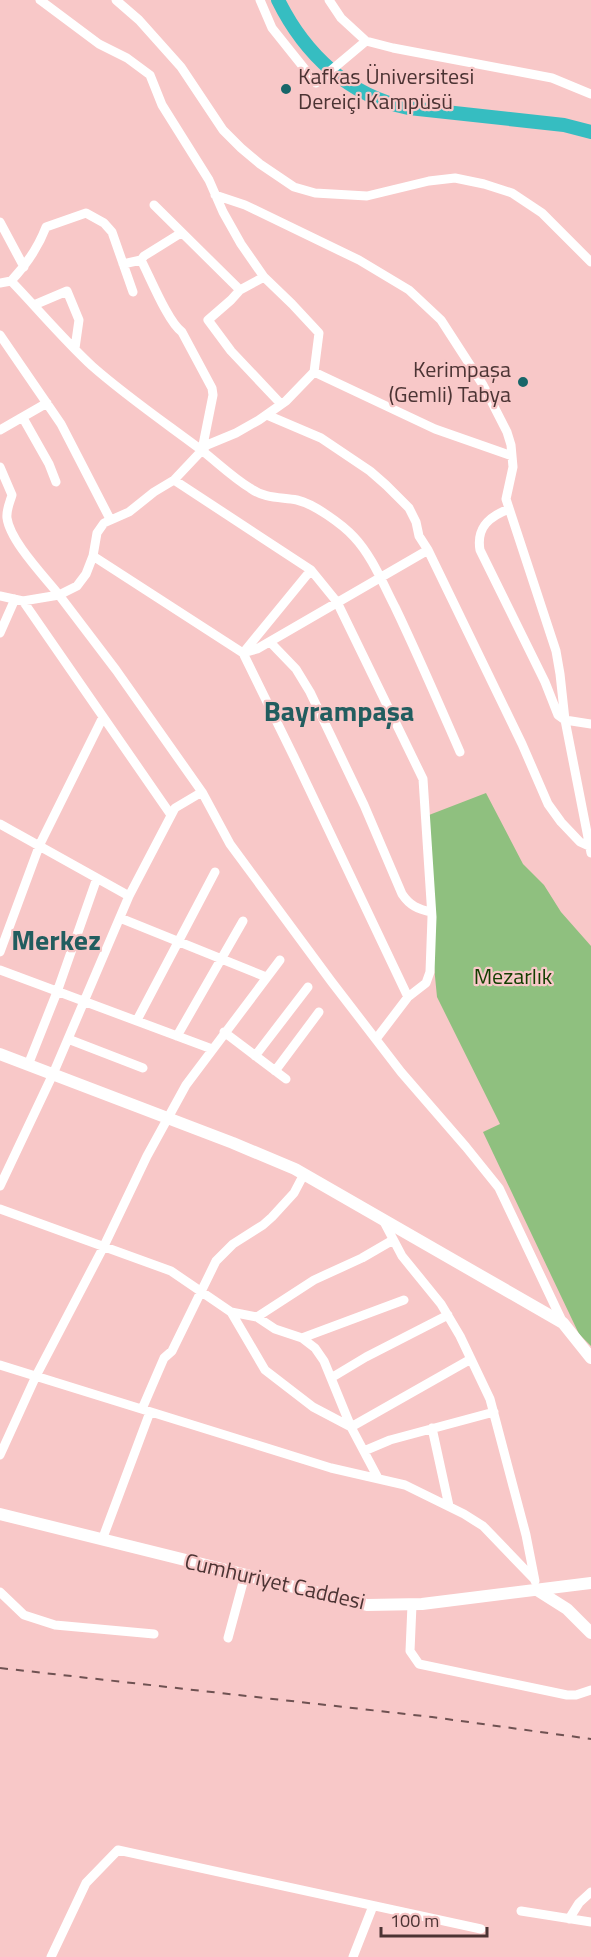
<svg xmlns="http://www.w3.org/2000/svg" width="591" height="1957" font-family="'Titillium Web',sans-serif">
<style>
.green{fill:#8fc07f}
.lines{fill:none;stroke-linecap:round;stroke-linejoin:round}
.river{stroke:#36bdc1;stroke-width:14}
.minor{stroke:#fff;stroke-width:9}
.major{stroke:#fff;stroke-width:12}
.rail{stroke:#6f5252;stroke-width:2;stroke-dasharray:8 8;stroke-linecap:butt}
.poi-dot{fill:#186669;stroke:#f8c8c8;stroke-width:2}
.labels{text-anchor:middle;stroke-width:4.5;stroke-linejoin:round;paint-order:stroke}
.poi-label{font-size:22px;fill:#4c3434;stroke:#f8c8c8;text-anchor:start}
.park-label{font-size:22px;fill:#133e00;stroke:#f8c8c8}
.street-label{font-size:22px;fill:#4c3434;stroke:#f8c8c8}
.district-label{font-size:28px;font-weight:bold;fill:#225d5f;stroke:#f8c8c8}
</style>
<rect width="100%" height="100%" fill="#f8c8c8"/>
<path class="green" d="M486 793 523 864 544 885 561 912 591 946V1346L579 1334 483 1132 500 1124 437 997 433 956 429 815Z"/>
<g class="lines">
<path class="river" d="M278 0C304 53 349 97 409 108L564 125 591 132"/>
<path class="minor" d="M40 0 99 44 127 58 150 75 162 105 209 180 223 212 241 244 264 277 292 304 319 333 314 372 286 401 259 420 236 433 207 445 174 480 154 492 129 512 104 523 97 533 93 556 86 574 77 586 59 595 116 670 202 792 230 844 331 981 401 1072 466 1147 499 1188 563 1323
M116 0 139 20 181 67 223 130 241 148 260 164 294 187 315 193 367 196 429 181 455 178 484 184 512 193 542 213 591 262
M260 0 272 28 316 83 366 41
M329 0 341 18 366 41 393 48 552 78 591 94
M215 195 245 205 359 260 409 290 441 320 483 385 507 432 511 445 513 467 506 499 556 651 560 674 565 720 591 853
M154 205 240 290
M0 222 24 267
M141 260C150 277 168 322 182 332L212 388 213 395 202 450
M123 264 141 260 144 256 181 233
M264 277 240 290 231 300 208 320 231 351 281 404
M11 281C26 265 38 248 46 227L86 213 104 223 112 232 133 292
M0 283 11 281C38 309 63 339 92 366 126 396 164 422 200 449 217 462 232 477 250 488 265 499 280 497 297 500 314 504 342 524 354 537 372 556 383 584 395 607 418 655 439 704 460 752
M34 305 67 291 79 320 75 348
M0 335 61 424 110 519
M314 372 435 429 512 456
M267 415 321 438 370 471 386 485 409 508 416 522 419 536 428 550 522 744 548 804 561 822 580 842 591 847
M23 418 49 464 56 482
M0 430 47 403
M0 467 12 495C10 502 6 510 7 518 10 541 44 576 59 595L23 601 0 596
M174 480 311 570 337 602 423 779 432 917 430 972 426 983 408 997 376 1039
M509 509C490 516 476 527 480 550L545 682 558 715 565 720 591 724
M93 556 243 653 294 757 408 997
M23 601 171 815
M0 633 15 599
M270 642 296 669 310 692 364 805 402 894C410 906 418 909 431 912
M243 653 257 649 428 550
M243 653 311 570
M0 824 129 896
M120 918 266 977
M0 952 40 844 103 717
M0 970 212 1049
M137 1020 215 872
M224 1032 286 1079
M177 1036 243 921
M68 1039 143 1068
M255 1056 308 987
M28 1065 57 992 97 878
M275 1071 319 1012
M0 1186 53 1074 129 896 175 808 202 792
M0 1209 171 1271 231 1312 265 1370 313 1407 351 1427 378 1478
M383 1220 402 1256 441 1304 460 1336 490 1399 526 1535 535 1581
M231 1312 257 1317 275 1329 302 1338 315 1348 324 1361 351 1427 471 1359
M257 1317 314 1280 362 1258 393 1240
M302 1338 404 1300
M0 1365 331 1468 405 1485 464 1514 483 1526 534 1579
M331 1378 366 1357 448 1315
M142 1409 164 1358 172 1351 216 1261 233 1244 263 1225 272 1217 294 1193 304 1174
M432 1428 449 1506
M364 1451 390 1440 494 1412
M0 1455 36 1376 103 1248 147 1156 186 1085 280 960
M102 1540 150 1412
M0 1592 24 1615 55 1625 154 1634
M412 1605 410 1651 419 1664 567 1695H576L591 1690
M228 1638 245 1575
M521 1911 591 1922
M569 1919 579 1903 591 1892
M51 1957 86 1883 118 1850 481 1929
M353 1957 373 1906"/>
<path class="major" d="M0 1054 233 1143 295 1169 563 1323 591 1358
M0 1514 367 1605 422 1604 591 1583
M537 1590 567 1609 591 1633"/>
<path class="rail" d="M0 1668 432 1717 591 1739"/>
</g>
<g class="poi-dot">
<circle cx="286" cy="89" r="6"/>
<circle cx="523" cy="382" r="6"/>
</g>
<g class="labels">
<g class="poi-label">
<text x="298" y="84">Kafkas Üniversitesi<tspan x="298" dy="25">Dereiçi Kampüsü</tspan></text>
<text x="511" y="377" text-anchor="end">Kerimpaşa<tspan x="511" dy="25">(Gemli) Tabya</tspan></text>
</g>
<g class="park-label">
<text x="513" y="984">Mezarlık</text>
</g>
<g class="street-label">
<text transform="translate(275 1581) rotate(13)" y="8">Cumhuriyet Caddesi</text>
</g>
<g class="district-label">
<text x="339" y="721">Bayrampaşa</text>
<text x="56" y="950">Merkez</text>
</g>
</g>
<path d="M381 1927v9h106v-9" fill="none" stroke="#4c3434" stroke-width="3"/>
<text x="390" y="1927" font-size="18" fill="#4c3434" stroke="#f8c8c8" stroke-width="4.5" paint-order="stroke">100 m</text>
</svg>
